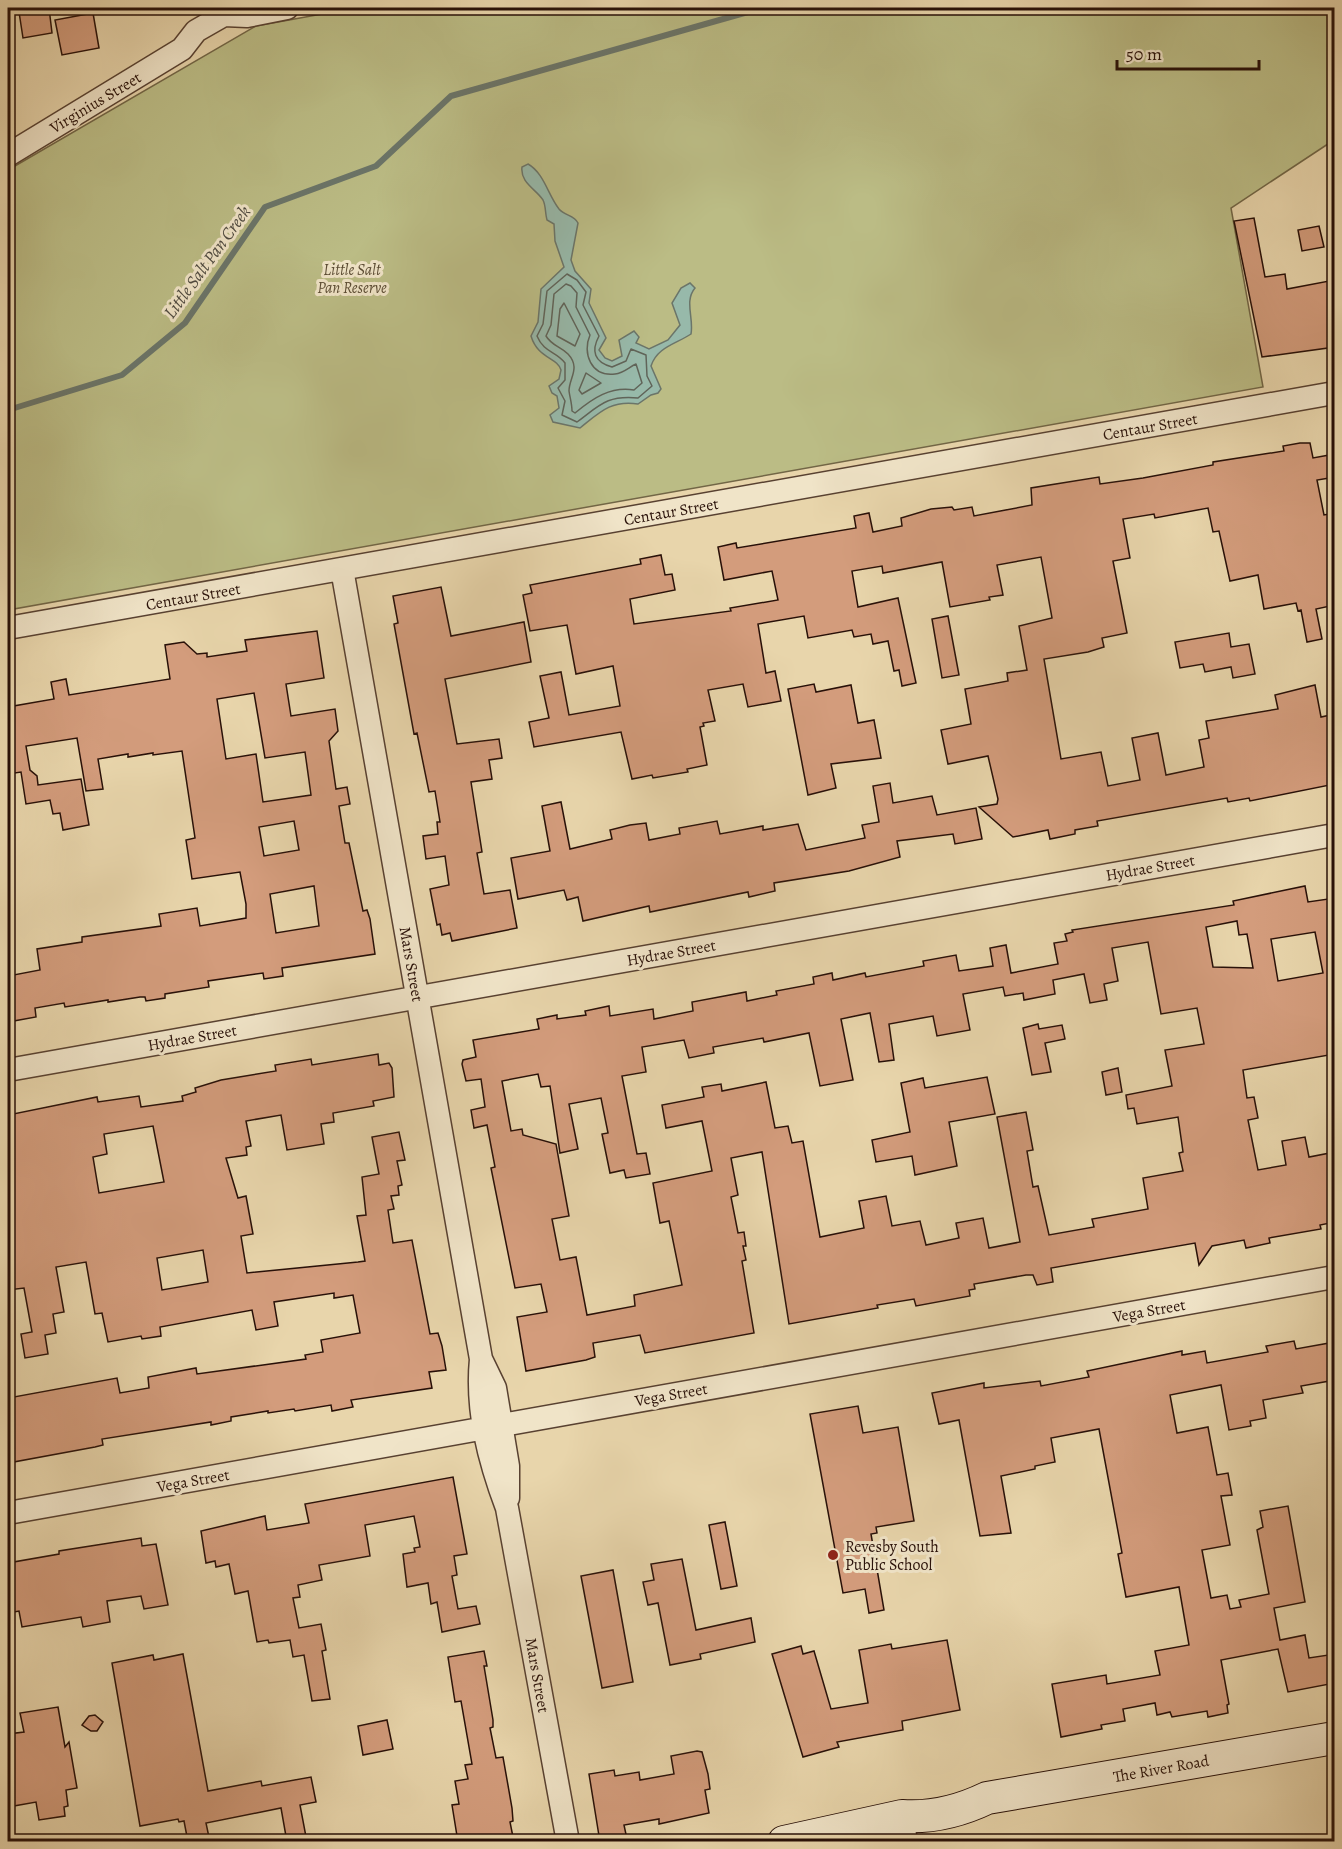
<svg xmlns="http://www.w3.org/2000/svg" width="1342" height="1849" font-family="Alegreya,serif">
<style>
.green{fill:#bbbc85;stroke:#726646;stroke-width:1.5}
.water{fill:#97b9aa;stroke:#6b7569;stroke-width:1.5}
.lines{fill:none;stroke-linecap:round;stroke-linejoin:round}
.shore{stroke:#606459;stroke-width:1.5}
.stream{stroke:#6b7569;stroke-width:6}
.building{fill:#d39c7c;stroke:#281008;stroke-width:1.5;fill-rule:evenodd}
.minor-casing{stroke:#584131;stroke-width:25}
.secondary-casing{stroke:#281008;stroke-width:34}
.minor{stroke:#f0e4c8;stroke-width:22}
.secondary{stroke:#f0e4c8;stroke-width:32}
.poi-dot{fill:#8f2418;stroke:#f0e4c8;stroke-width:2}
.labels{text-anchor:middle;stroke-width:6;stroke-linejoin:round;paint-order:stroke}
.street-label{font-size:16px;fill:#281008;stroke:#f0e4c8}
.park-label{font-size:16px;font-style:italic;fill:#5b4c34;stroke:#f0e4c8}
.poi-label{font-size:16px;fill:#281008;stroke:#f0e4c8;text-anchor:start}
.water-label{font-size:18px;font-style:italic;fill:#4f4b41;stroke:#f0e4c8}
</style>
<rect width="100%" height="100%" fill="#e8d5ab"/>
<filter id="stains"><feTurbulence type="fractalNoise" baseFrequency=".00333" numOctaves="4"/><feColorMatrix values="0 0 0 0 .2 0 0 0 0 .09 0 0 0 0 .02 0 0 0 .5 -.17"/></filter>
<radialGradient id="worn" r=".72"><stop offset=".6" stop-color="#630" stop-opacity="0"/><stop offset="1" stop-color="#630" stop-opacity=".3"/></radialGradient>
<path class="green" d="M355 8H1334V140L1231 208 1263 387 8 610V170L256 26Z"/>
<path class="water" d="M528 164C544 173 548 195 559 209 565 216 574 215 578 223L571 260 575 271 591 289 589 303 606 338 599 350 605 358 612 361 622 356 619 340 634 331 639 337 636 343 649 349 668 340 680 325 672 303 681 288 690 283 695 288C684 301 694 318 691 334 676 344 657 347 651 366L661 389 658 393 651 395 638 404C611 400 600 412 580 428L553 422 550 415 559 408 557 396 552 393 549 386 559 379 561 370C557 357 538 359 531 336L538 322 541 289 564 267 555 241 554 224 547 220C545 213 546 206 543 200 536 189 520 183 522 167Z"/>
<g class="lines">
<path class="shore" d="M567 274 577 280 586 292 583 305 599 336C591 351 594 362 612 367L626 361 631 349 646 355 647 376 652 386 638 398C607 395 600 405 577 422L562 415 565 401 558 388 565 380V363C556 351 544 353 537 336L543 324 547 291Z
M566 284 571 286 577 293 576 307 590 335C582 353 591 377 615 374 624 373 629 367 636 364L642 383 634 390C611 386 593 398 575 413L572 411C572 404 570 398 569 391 569 378 581 368 568 354 560 346 552 346 546 336L551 325 554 294Z
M564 303 580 334 575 346 557 336 560 309Z
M586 373 601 383 582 394 579 390Z"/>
<path class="stream" d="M8 410 122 375 185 323 265 207 376 166 451 96 762 8"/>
</g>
<path class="building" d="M49 8 52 33 23 38 19 12Z
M93 13 99 48 62 55 55 20Z
M1254 218 1265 277 1285 274 1287 289 1329 281 1335 309V347L1262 357 1234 221Z
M1319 226 1324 247 1302 251 1298 230Z
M1300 443H1310L1313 458 1335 454V477L1317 480 1324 515 1335 513V605L1316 609 1322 639 1307 642 1301 610 1298 611 1296 603 1264 609 1258 575 1230 581 1219 531 1213 532 1208 508 1155 518 1154 514 1123 519 1130 558 1113 561 1127 633 1102 638 1104 647 1088 652 1044 659 1061 759 1101 752 1108 786 1140 780 1132 738 1158 733 1166 775 1204 767 1199 740 1209 738 1206 721 1278 709 1275 695 1315 685 1321 717 1335 714V784L1250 801 1249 798 1228 802 1227 798 1097 821 1098 826 1075 830V834L1050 839 1048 830 1013 837 979 807 997 804 998 799 988 756 948 764 941 730 971 724 965 689 1008 681 1007 673 1027 670 1019 626 1052 618 1041 557 997 565 1003 595 989 597 990 600 950 607 942 562 883 573 882 566 852 571 858 607 898 598 916 683 902 686 899 670 894 671 888 641 873 644 871 634 854 637 852 630 808 638 804 616 758 624 766 673 775 671 781 701 748 707 743 684 708 690 715 721 703 723 704 726 700 727 707 765 687 769 688 772 653 778 652 775 632 779 621 732 534 747 529 722 549 718 540 676 561 672 569 715 620 706 613 666 576 674 567 625 530 631 523 595 532 593 530 585 641 564 640 559 661 555 665 575 672 574 675 590 630 599 634 624 731 611 730 608 778 600 772 571 724 580 718 547 736 543 737 548 856 528 854 516 869 513 873 532 902 526 901 518 931 509 952 507 954 510 972 507 974 516 1032 505 1031 488 1099 477 1100 484 1143 478 1213 465V462L1284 451 1283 446Z
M441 587 451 636 524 622 531 662 445 679 457 744 499 739 502 758 489 760 492 779 471 782 482 852 477 853 484 894 510 890 517 928 452 941 450 933 442 935 440 924 437 925 430 889 449 885 445 856 426 859 423 836 438 834 437 822H440L435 791 429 792 417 733 414 734 394 624 398 623 393 596Z
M948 616 959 675 942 678 932 619Z
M317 631 324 678 286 684 291 716 335 709 338 731 329 741 336 789 347 787 350 804 339 806 345 843H349L363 911 367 910 370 919 375 954 282 968 283 976 264 979 263 973 208 981 209 987 165 994V998L146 1001 145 997H140L108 1002V1000L65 1007 64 1003 35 1008 36 1017 8 1022V976L40 970 37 949 82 942V937L161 926 159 914 197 908 200 926 246 918V904L240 872 192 879 186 840 195 838 182 751 153 755V753L128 757V754L98 759 103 789 86 791 77 738 26 746 30 770 37 776 38 785 81 779 89 825 63 830 60 813 53 814 50 800 26 804 21 772 8 774V707L54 699 51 682 66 679 69 695 170 679 165 645 184 642 197 654 207 653V657L247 651 245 640ZM254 693 265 758 305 752 311 795 263 802 256 754 226 759 217 699ZM294 821 299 850 264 856 259 827ZM314 886 319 926 276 933 270 894Z
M1229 633 1231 647 1249 644 1255 674 1233 678 1231 667 1205 672 1203 664 1180 668 1175 642Z
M814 684 816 692 851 685 858 723 874 720 881 758 831 764 836 788 808 795 788 689Z
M890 783 893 803 932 796 937 815 976 808 982 839 955 844 953 834 897 841 900 857 849 871 774 883 775 891 749 897 748 892 650 912 649 906 583 921 578 897 567 900 564 890 518 899 511 858 550 851 542 806 561 802 570 849 612 839 610 830 630 825 646 823 649 840 680 834 679 828 717 821 720 834 763 826V830L798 824 806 850 865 838 862 825 879 822 873 786Z
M1305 886 1308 902 1335 898V1013L1328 1014 1335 1054 1243 1070 1247 1098 1254 1097 1258 1118 1248 1120 1258 1170 1286 1165 1282 1141 1305 1137 1309 1157 1335 1152V1222L1320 1225 1321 1229 1269 1238 1270 1243 1246 1248 1244 1240 1212 1246 1199 1265 1195 1243 1051 1268 1053 1282 1037 1285 1033 1275H1026L974 1284 975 1289 969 1290 970 1296 916 1306 914 1299 877 1305 878 1308 789 1324 762 1152 731 1158 738 1195 731 1197 738 1233 744 1232 746 1246H743L746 1260 742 1261 754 1333 645 1353 640 1335 593 1343 595 1357 586 1360 526 1371 517 1317 547 1312 541 1284 515 1288 491 1168 495 1167 487 1125 474 1128 471 1110 485 1107 481 1079 466 1081 462 1064 463 1060 476 1057 473 1040 539 1029 537 1019 557 1015V1019L586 1015 585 1011 609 1006 610 1016 653 1009 654 1019 693 1011 692 1002 746 992 747 1001 777 995 776 991 814 984 813 977 832 973 833 980 865 973 866 977 924 966 923 961 956 955 959 971 993 966 990 948 1006 945 1011 973 1058 964 1054 943 1067 941 1065 934 1073 932 1072 930 1234 905 1233 901ZM1237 921 1239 935 1247 934 1253 968 1213 967 1206 927ZM1315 932 1323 973 1278 981 1271 939ZM1148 942 1161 1014 1197 1008 1204 1044 1165 1050 1172 1086 1126 1095 1128 1109 1134 1108 1137 1124 1178 1117 1183 1152 1179 1153 1183 1171 1143 1178 1148 1209 1092 1219 1094 1227 1049 1235 1038 1186 1033 1187 1027 1151 1033 1150 1026 1112 997 1117 1020 1242 989 1248 983 1218 956 1223 959 1238 926 1245 920 1221 892 1226 886 1196 859 1201 864 1228 820 1237 803 1141 792 1143 788 1126 775 1128 766 1082 722 1091 721 1084 702 1087 704 1097 662 1105 666 1128 702 1121 712 1171 653 1183 660 1223 669 1221 682 1285 634 1295 635 1306 587 1315 576 1257 560 1260 552 1219 569 1216 556 1144 523 1135 522 1129 511 1131 502 1081 538 1074 541 1087 550 1086 560 1153 578 1149 569 1104 601 1098 608 1133 602 1134 610 1173 624 1170 626 1178 650 1174 646 1153 637 1154 622 1076 646 1072 642 1047 684 1040 689 1058 714 1053 713 1047 763 1038 764 1042 809 1033 820 1086 853 1080 841 1019 870 1013 879 1062 894 1060 889 1024 933 1016 937 1036 970 1030 963 994 1003 987 1005 996 1023 993 1024 1000 1055 994 1053 980 1084 974 1090 1003 1107 1000 1104 984 1118 981 1112 948Z
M1038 1024 1039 1029 1062 1025 1065 1039 1045 1043 1051 1072 1032 1075 1023 1028Z
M378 1054 379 1065 389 1063 392 1068 394 1097 373 1101 374 1106 333 1113 334 1122 321 1124 324 1144 287 1150 281 1115 246 1121 251 1146 246 1147 247 1155 226 1158 238 1198 246 1196 253 1234 241 1236 247 1273 358 1262 365 1261 357 1216 366 1215 362 1177 379 1174 372 1137 399 1132 405 1160 397 1161 402 1185 398 1186 399 1195 391 1196 394 1209 388 1210 393 1243 412 1240 430 1334 438 1333 442 1346 446 1370 429 1372 432 1388 351 1400 353 1407 332 1411 331 1405 295 1411 294 1409 268 1413V1411L231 1417V1421L211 1425V1422L102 1439 103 1445 95 1447 8 1463V1398L117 1378 120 1393 149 1388 148 1377 196 1368 197 1374 306 1359 305 1355 323 1352 321 1340 360 1333 353 1295 334 1298V1293L274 1302 278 1326 256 1330 252 1310 160 1327 161 1336 142 1339 141 1336 108 1342 102 1313 95 1314 86 1262 56 1267 64 1312 53 1314 56 1333 45 1335 48 1354 25 1358 21 1334 32 1332 24 1288 8 1290V1115L97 1097 98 1102 139 1096 141 1107 183 1101 182 1096 196 1092 195 1088 221 1080 276 1071 275 1065 311 1059 312 1065ZM153 1126 164 1182 99 1193 93 1157 107 1154 104 1134ZM203 1250 208 1282 162 1290 157 1258Z
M1118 1068 1122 1092 1106 1095 1102 1072Z
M987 1077 995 1114 949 1122 957 1166 915 1175 912 1156 876 1162 872 1140 910 1132 901 1083 923 1078 925 1088Z
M1294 1341 1296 1349 1335 1342V1380L1301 1386 1303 1393 1263 1400 1266 1418 1250 1421 1251 1426 1229 1430 1221 1385 1170 1395 1177 1433 1208 1427 1217 1475 1228 1473 1232 1495 1221 1496 1230 1545 1202 1550 1211 1598 1227 1595 1230 1609 1241 1607 1239 1600 1269 1594 1257 1530 1263 1527 1260 1511 1288 1506 1305 1602 1274 1608 1280 1640 1305 1635 1309 1658 1335 1654V1683L1288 1692 1278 1649 1221 1660 1229 1704 1227 1705 1228 1713 1208 1717 1207 1711 1172 1717 1170 1712 1157 1715 1155 1703 1123 1709 1125 1721 1101 1725 1102 1729 1061 1737 1052 1684 1106 1675 1107 1684 1160 1675 1155 1651 1189 1645 1179 1587 1126 1597 1118 1554 1122 1553 1099 1429 1051 1438 1055 1462 1035 1466V1469L1001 1476 1011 1533 980 1536 959 1420 939 1424 932 1393 984 1383V1388L1040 1381 1041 1386 1089 1377 1087 1371 1182 1351V1355L1205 1351 1207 1363 1268 1352 1266 1346Z
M858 1406 863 1433 898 1427 914 1521 876 1527 877 1533 871 1534 884 1610 869 1613 865 1589 843 1593 810 1414Z
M453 1477 467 1554 454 1556 457 1575 452 1576 458 1609 476 1606 480 1624 442 1632 437 1602 431 1604 428 1583 407 1587 403 1554 415 1552 414 1548 420 1547 414 1516 365 1525 370 1556 319 1565 322 1580 298 1585 300 1597 293 1598 299 1628 321 1624 326 1650 322 1651 330 1699 312 1701 304 1655 293 1657 290 1640 269 1643 268 1640 257 1642 248 1591 235 1594 229 1564 216 1567 215 1561 206 1563 201 1531 265 1516 267 1530 309 1523 305 1504Z
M725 1522 737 1586 721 1589 709 1525Z
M141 1538 142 1546 156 1544 168 1605 144 1609 141 1596 107 1601 110 1622 83 1627 81 1617 22 1627 19 1611 8 1613V1563L59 1554V1551Z
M682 1559 696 1630 751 1618 755 1642 700 1654 701 1659 670 1665 658 1603 648 1605 643 1582 654 1580 651 1564Z
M613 1570 633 1682 602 1688 581 1576Z
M947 1640 960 1710 902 1721 903 1730 837 1742 839 1747 803 1757 772 1654 801 1646 803 1654 814 1651 831 1709 868 1703 859 1650 891 1644 892 1649Z
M484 1651 487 1666H484L493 1720V1727L490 1728 496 1758 503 1757 512 1808 513 1821 510 1822 514 1842H458L452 1805 459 1804 455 1781 468 1779 465 1765 472 1764 461 1701 455 1702 448 1657Z
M183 1654 208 1791 261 1781 262 1786 311 1777 316 1802 300 1805 307 1842H287L281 1808 206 1823 210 1842H188L184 1821 179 1822 178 1819 140 1826 112 1663 153 1655 154 1660Z
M58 1707 65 1747 69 1742 77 1788 66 1790 68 1806 64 1807 65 1816 39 1820 36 1802 8 1807V1734L24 1732 20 1713Z
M95 1715 103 1722 97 1731H91L82 1725 89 1716Z
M387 1720 393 1749 363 1755 358 1726Z
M697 1751 702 1752 708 1774 710 1789 705 1790 709 1813 659 1824V1819L624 1825 627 1839 600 1842 589 1774 614 1770 615 1776 639 1772 640 1780 674 1774 671 1756Z"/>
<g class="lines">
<g class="minor-casing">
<path id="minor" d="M8 155 182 49 196 31 224 15 247 16 287 8
M342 569 481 1359C476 1411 489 1460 507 1508L568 1842
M8 628 1334 393
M8 1070 1334 835
M481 1359 495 1388 508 1466V1498
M8 1513 1334 1277
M902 1816 906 1842"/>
</g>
<g class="secondary-casing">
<path id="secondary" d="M784 1842 902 1816C932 1818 960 1811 987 1798L1334 1738"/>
</g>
<use href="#minor" class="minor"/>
<use href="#secondary" class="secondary"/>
</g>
<circle class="poi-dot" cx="833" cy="1555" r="6"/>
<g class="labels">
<g class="street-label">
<text transform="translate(95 102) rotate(-31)" y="6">Virginius Street</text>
<text transform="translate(1150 426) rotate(-10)" y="6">Centaur Street</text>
<text transform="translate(671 511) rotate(-10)" y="6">Centaur Street</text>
<text transform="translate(193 596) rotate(-10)" y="6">Centaur Street</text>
<text transform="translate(1150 867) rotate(-10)" y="6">Hydrae Street</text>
<text transform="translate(671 952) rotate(-10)" y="6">Hydrae Street</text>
<text transform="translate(412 964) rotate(80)" y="6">Mars Street</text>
<text transform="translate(192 1037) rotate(-10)" y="6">Hydrae Street</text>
<text transform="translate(1149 1310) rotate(-10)" y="6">Vega Street</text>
<text transform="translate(671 1394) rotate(-10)" y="6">Vega Street</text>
<text transform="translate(193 1480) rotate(-10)" y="6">Vega Street</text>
<text transform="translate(538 1675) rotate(80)" y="6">Mars Street</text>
<text transform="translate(1161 1768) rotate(-10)" y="6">The River Road</text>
</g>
<g class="park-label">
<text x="352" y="275">Little Salt<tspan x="352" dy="18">Pan Reserve</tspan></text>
</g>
<g class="poi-label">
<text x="845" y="1552">Revesby South<tspan x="845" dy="18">Public School</tspan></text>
</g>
<g class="water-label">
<text transform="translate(207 262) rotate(-54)" y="6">Little Salt Pan Creek</text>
</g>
</g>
<rect width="1342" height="1849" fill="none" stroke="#e8d5ab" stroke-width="30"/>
<rect x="9" y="9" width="1324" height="1831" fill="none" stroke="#281008" stroke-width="3"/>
<rect x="15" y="15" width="1312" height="1819" fill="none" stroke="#281008" stroke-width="1.5"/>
<path d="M1117 60v9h142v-9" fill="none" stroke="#281008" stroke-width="3"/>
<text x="1126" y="60" font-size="18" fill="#281008" stroke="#f0e4c8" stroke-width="4.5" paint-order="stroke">50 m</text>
<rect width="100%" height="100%" filter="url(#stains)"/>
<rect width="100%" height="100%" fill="url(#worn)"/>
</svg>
